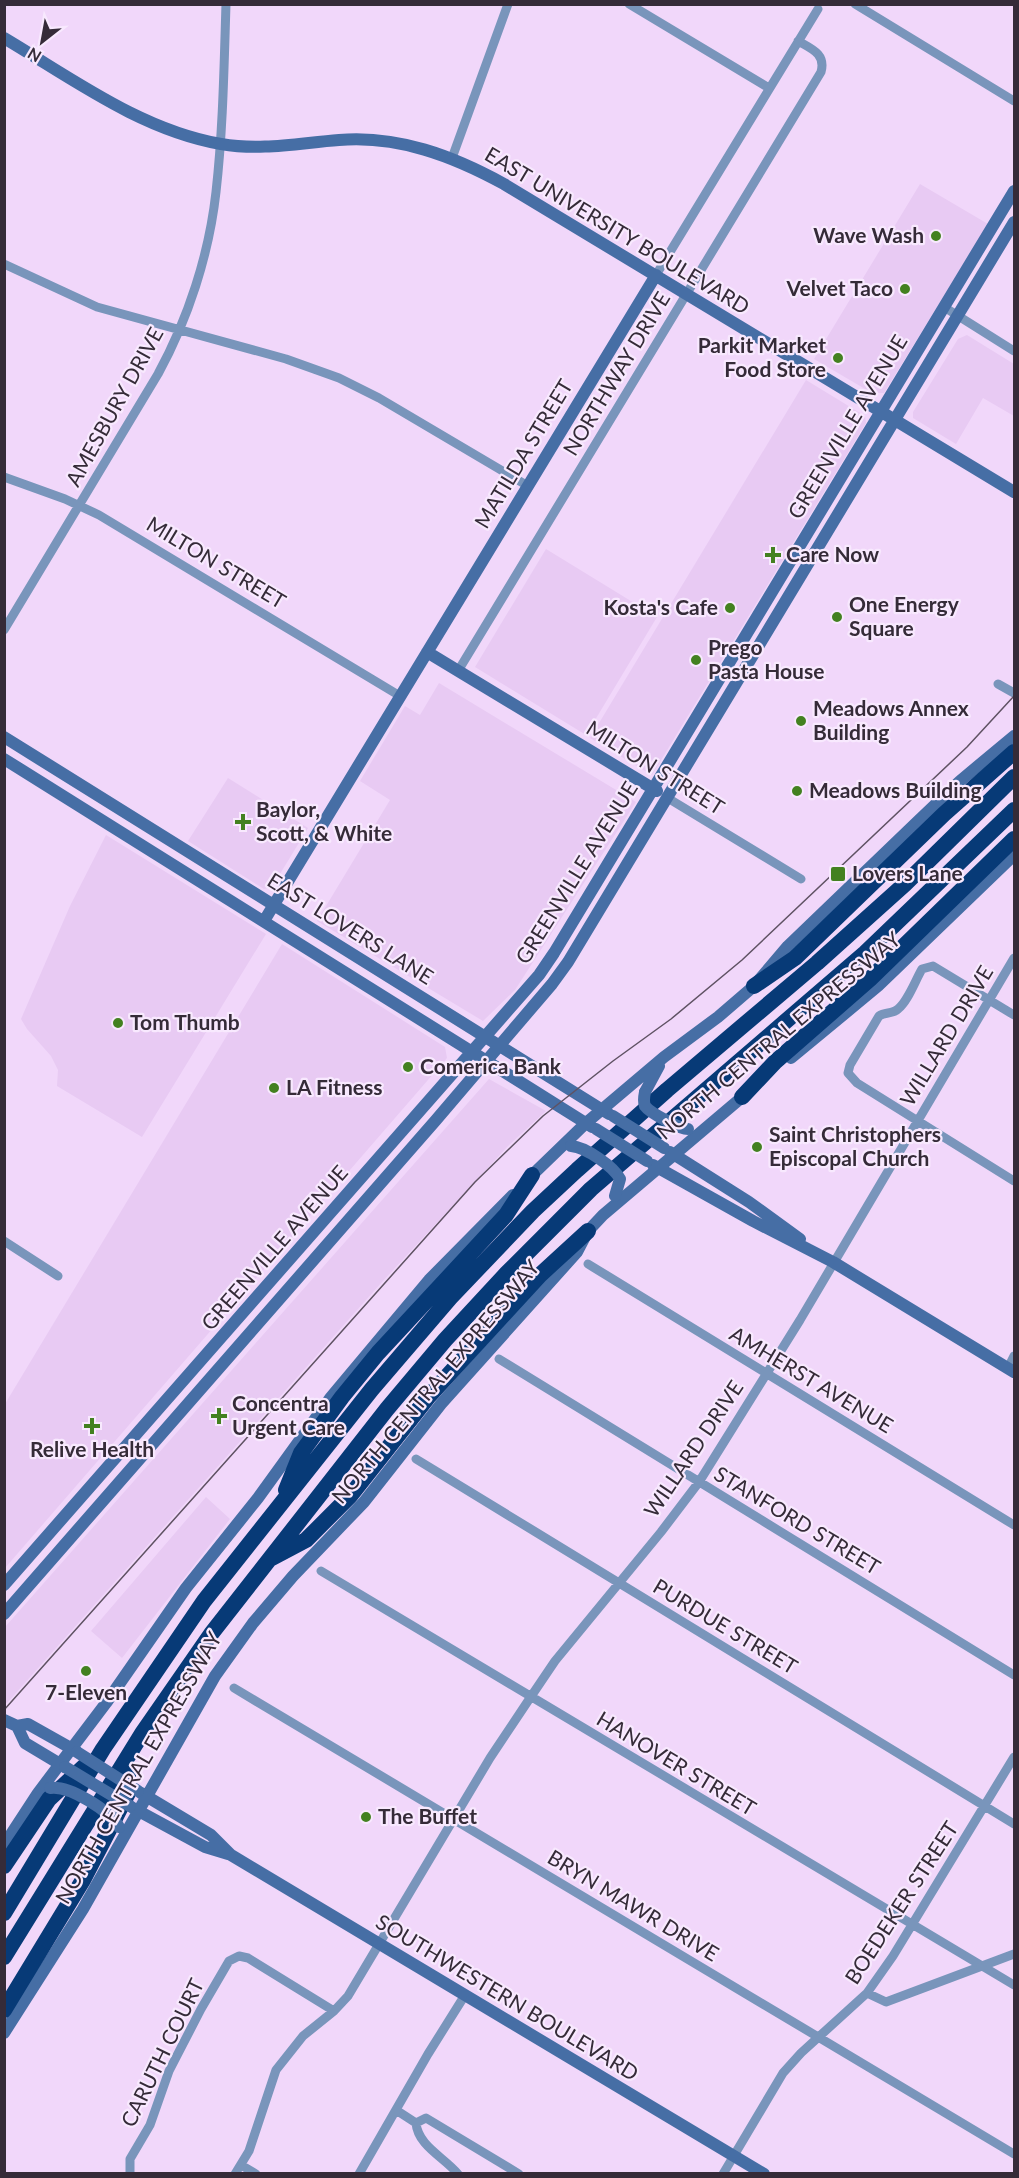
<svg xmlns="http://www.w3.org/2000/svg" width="1019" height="2178" font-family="Lato,sans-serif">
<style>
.built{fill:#e8caf3}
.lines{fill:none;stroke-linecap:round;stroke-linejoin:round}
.street{stroke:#7995bb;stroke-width:9}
.secondary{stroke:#466ea5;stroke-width:12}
.highway{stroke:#073a77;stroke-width:16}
.tram{stroke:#5f5263;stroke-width:1.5}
.secondary-bridge{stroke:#466ea5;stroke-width:12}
.poi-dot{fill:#438120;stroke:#f8e9fe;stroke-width:2}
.labels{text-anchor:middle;stroke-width:4.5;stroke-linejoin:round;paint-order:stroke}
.street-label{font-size:21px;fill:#352b38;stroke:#f8e9fe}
.poi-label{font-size:21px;font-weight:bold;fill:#352b38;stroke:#f8e9fe;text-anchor:start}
</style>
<rect width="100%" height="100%" fill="#f1d7fa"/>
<path class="built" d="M920 184 988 224 884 393H872L814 359Z
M967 335 1014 364V416L983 398 956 444 913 418V412L958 339Z
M806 380 865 416 866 423 652 775 590 738Z
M546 549 657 617 586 735 475 667Z
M439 683 636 802 515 990 483 1021 317 921 390 800 360 781 405 706 420 715Z
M228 778 308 828 272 887 264 889 188 841Z
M106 835 266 934 142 1137 57 1086 58 1070 51 1056 27 1029 21 1019 70 906Z
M282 944 445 1047 447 1058 5 1568V1404Z
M489 1079 546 1111 508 1146 382 1282 7 1703 5 1702V1627Z
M206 1497 230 1519 122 1658 91 1631Z"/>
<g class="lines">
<path class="street" d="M629 4 769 88
M855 4 1014 101
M452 158 508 4
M4 264 97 307 286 359 339 378 379 398 528 486
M656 275 818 9
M944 307 1014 351
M4 477 65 499 99 515 400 696
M4 630 158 374C188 319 209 255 216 192 223 130 224 67 226 4
M458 671 821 72C826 54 812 49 798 41
M998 684 1014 693
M666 797 801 879
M1014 1015 933 966 922 969C915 981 908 1001 898 1009 893 1014 885 1012 879 1016L850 1065 848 1073 857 1083 1014 1181
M4 1241 58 1276
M588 1264 1014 1525
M499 1359 1014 1675
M1008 1368 1014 1356
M416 1459 1014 1824
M321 1571 1014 1985
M234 1688 1014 2154
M867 1993 886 2002 1014 1954
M396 2110 416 2123C418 2146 444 2157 458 2174
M416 2123 426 2118 519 2174
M241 2165 256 2174
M130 2174V2159L150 2125 169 2071 201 2009 229 1961 239 1956 248 1958 334 2011
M235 2174 249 2151 276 2070 303 2036 334 2011 348 1996 490 1758 530 1698 555 1661 661 1532 699 1482 800 1320 1014 958
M359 2174 428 2054 465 1995
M723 2174 783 2073 801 2053 867 1993 893 1956 1014 1757"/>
<path class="secondary" d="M4 38C73 79 141 130 221 144 261 151 299 143 339 140 398 135 453 156 504 184L1014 492
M427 652 657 791
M4 737 609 1114
M4 759 592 1127
M264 921 656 275
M791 1058 878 986 1014 855
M645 1092 659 1066
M670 1152 749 1202 800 1239
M653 1165 753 1221 833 1262 1014 1372
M527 1180 586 1123 664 1057 718 1017 754 986 788 946 917 822 960 781 1014 736
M4 1585 539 975 554 953 1014 191
M4 1614 436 1120 552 984 568 962 1014 222
M4 1720 17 1726 28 1724 76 1751
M17 1726 25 1743 65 1767
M141 1793 211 1835 231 1855 764 2174
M133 1808 205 1847 228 1854
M4 1845 38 1793 106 1703 186 1588 258 1498 331 1397 429 1280 513 1195
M4 2033 83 1909 215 1676 253 1623 293 1576 364 1502 441 1404 577 1252 588 1231 603 1215 747 1093"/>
<path class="highway" d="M754 986 795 958 944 814 1014 752
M742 1097 775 1062 870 979 1014 839
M286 1490 301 1453 342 1397 378 1353 506 1215 532 1175
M272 1558 306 1540 350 1496 429 1396 540 1275 588 1231
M4 1866 49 1799 88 1763
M4 1913 103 1749 204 1601 372 1389 450 1298 533 1211 577 1170 667 1090 817 963 905 884 1014 777
M4 1957 143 1732 211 1634 387 1409 445 1340 506 1274 591 1189 865 953 1014 810
M4 2010 83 1880 128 1793V1770"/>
<path class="tram" d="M4 1710 475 1182 543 1116 613 1061 671 1019 742 960 967 747 1014 696"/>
<path class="secondary-bridge" d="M645 1092C644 1097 643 1101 645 1106 650 1113 680 1129 688 1129
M613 1116 664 1148
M596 1129 647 1161
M571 1146C586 1147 614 1167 620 1179L615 1196
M77 1752 138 1791
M65 1767 130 1806
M50 1788C69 1785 109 1810 119 1827"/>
</g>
<g class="poi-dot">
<circle cx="936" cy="236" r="6"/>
<circle cx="905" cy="289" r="6"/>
<circle cx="838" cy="358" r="6"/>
<path d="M770 546h6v6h6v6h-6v6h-6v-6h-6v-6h6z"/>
<circle cx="730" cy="608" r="6"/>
<circle cx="837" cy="617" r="6"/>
<circle cx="696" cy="660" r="6"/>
<circle cx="801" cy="721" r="6"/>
<circle cx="797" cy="791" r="6"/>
<path d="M240 813h6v6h6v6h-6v6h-6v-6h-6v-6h6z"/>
<rect x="830" y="866" width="16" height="16" rx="3"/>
<circle cx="118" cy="1023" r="6"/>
<circle cx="408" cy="1067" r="6"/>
<circle cx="274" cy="1088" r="6"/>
<circle cx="757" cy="1147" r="6"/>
<path d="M216 1407h6v6h6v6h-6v6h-6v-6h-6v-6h6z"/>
<path d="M89 1417h6v6h6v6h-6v6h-6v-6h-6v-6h6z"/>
<circle cx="86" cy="1671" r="6"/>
<circle cx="366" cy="1817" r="6"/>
</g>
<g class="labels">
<g class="street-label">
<text transform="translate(617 231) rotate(31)" y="7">EAST UNIVERSITY BOULEVARD</text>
<text transform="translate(617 374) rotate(-59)" y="7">NORTHWAY DRIVE</text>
<text transform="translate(115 407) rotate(-61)" y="7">AMESBURY DRIVE</text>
<text transform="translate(848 427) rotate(-59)" y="7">GREENVILLE AVENUE</text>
<text transform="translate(524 454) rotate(-59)" y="7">MATILDA STREET</text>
<text transform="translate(216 563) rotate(31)" y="7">MILTON STREET</text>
<text transform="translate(655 768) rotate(32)" y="7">MILTON STREET</text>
<text transform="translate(577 873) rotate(-58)" y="7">GREENVILLE AVENUE</text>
<text transform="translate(350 929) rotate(32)" y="7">EAST LOVERS LANE</text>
<text transform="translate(779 1036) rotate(-40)" y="7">NORTH CENTRAL EXPRESSWAY</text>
<text transform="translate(947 1036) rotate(-59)" y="7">WILLARD DRIVE</text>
<text transform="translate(275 1248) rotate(-49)" y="7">GREENVILLE AVENUE</text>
<text transform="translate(811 1380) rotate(31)" y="7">AMHERST AVENUE</text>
<text transform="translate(436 1382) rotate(-50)" y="7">NORTH CENTRAL EXPRESSWAY</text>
<text transform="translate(694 1449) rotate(-56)" y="7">WILLARD DRIVE</text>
<text transform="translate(797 1521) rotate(31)" y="7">STANFORD STREET</text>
<text transform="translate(725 1627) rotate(31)" y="7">PURDUE STREET</text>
<text transform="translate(676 1764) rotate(31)" y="7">HANOVER STREET</text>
<text transform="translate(139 1768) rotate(-60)" y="7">NORTH CENTRAL EXPRESSWAY</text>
<text transform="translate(902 1903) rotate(-57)" y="7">BOEDEKER STREET</text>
<text transform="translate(633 1906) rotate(31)" y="7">BRYN MAWR DRIVE</text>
<text transform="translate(507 1998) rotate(31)" y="7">SOUTHWESTERN BOULEVARD</text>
<text transform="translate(163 2053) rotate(-64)" y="7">CARUTH COURT</text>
</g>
<g class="poi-label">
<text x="924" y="243" text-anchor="end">Wave Wash</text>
<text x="893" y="296" text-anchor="end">Velvet Taco</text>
<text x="826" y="353" text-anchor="end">Parkit Market<tspan x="826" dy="24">Food Store</tspan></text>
<text x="786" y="562">Care Now</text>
<text x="849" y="612">One Energy<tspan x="849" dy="24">Square</tspan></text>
<text x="718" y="615" text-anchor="end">Kosta's Cafe</text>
<text x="708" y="655">Prego<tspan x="708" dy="24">Pasta House</tspan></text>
<text x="813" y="716">Meadows Annex<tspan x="813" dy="24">Building</tspan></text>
<text x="809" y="798">Meadows Building</text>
<text x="256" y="817">Baylor,<tspan x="256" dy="24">Scott, &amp; White</tspan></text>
<text x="852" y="881">Lovers Lane</text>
<text x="130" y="1030">Tom Thumb</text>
<text x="420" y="1074">Comerica Bank</text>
<text x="286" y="1095">LA Fitness</text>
<text x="769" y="1142">Saint Christophers<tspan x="769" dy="24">Episcopal Church</tspan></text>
<text x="232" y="1411">Concentra<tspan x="232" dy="24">Urgent Care</tspan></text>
<text x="92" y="1457" text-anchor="middle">Relive Health</text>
<text x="86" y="1700" text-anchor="middle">7-Eleven</text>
<text x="378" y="1824">The Buffet</text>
</g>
</g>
<rect width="1019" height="2178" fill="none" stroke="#352b38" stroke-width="12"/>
<g transform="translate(42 42) rotate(211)" stroke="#f8e9fe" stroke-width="4.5" paint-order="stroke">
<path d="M0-4.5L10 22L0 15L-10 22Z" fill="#352b38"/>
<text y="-9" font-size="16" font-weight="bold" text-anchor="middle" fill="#352b38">N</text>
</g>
</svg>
